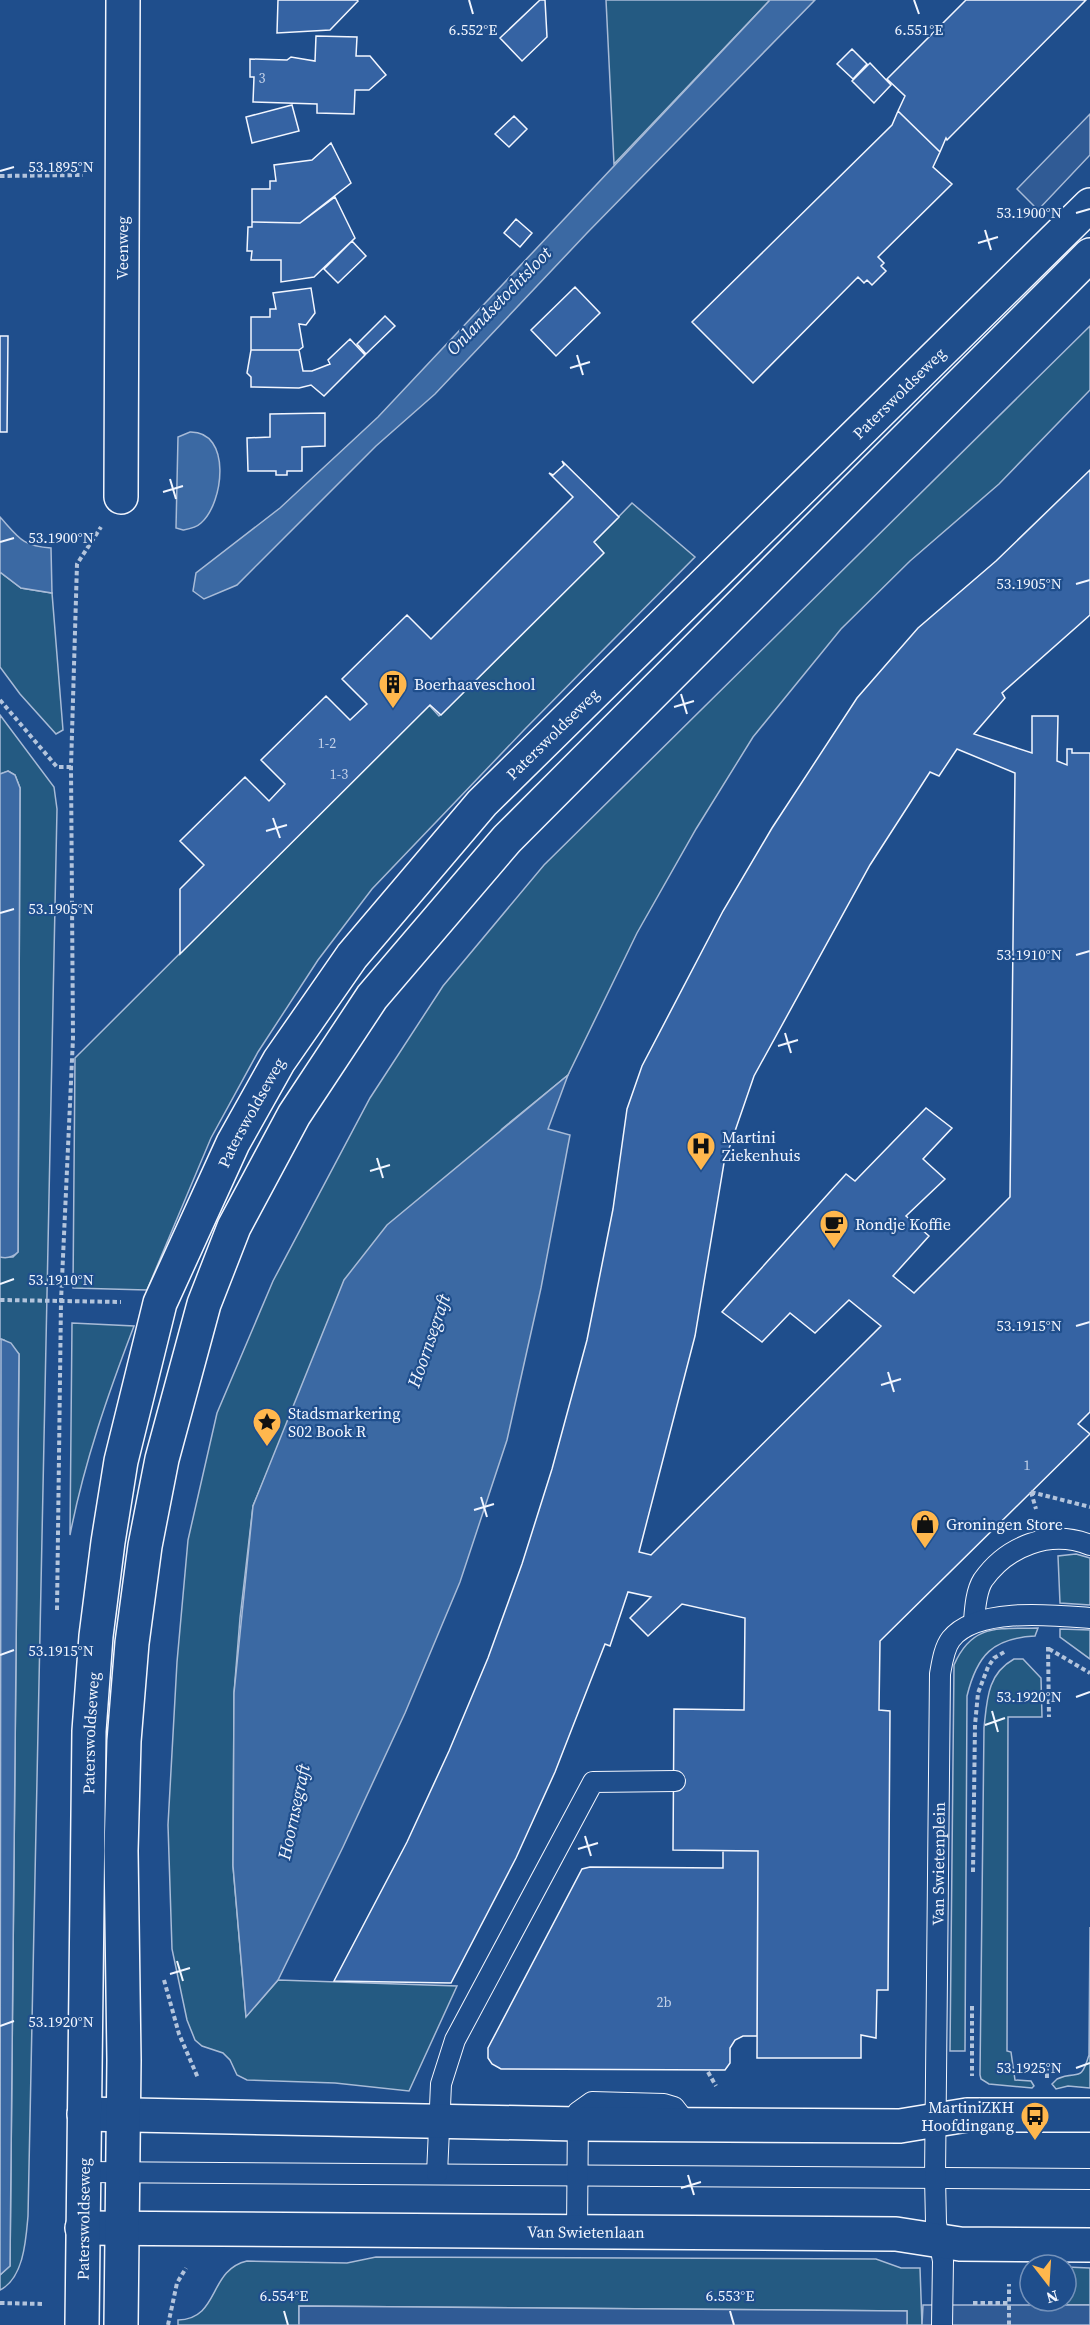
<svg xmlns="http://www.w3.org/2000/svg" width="1090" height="2325" font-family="'Source Serif 4',serif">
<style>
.green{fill:#245a82;stroke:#a8bbd7;stroke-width:1.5}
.parking{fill:#305b95;stroke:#a8bbd7;stroke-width:1.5}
.water{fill:#3b69a3;stroke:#a8bbd7;stroke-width:1.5}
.building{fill:#3563a3;stroke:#f2f6ff;stroke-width:1.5;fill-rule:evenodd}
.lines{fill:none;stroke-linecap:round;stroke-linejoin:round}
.lane-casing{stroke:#f2f6ff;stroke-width:22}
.street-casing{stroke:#f2f6ff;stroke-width:36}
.secondary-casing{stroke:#f2f6ff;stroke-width:36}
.path{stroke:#b3c4dc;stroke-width:4;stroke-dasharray:4.5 3;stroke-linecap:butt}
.lane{stroke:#1f4e8c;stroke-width:20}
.street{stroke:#1f4e8c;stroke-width:33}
.secondary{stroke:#1f4e8c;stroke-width:33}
.ticks{fill:none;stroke:#f2f6ff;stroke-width:2}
.labels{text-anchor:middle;stroke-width:4.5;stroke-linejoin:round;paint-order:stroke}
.number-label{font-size:14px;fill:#c3d1e8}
.street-label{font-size:16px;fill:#f2f6ff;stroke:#1f4e8c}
.poi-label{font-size:16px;fill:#f2f6ff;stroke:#1f4e8c;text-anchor:start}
.water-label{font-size:18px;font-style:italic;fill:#f2f6ff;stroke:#1f4e8c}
.ticks-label{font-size:15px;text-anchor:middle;fill:#f2f6ff;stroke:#1f4e8c;stroke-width:4.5;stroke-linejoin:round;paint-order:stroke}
</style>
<rect width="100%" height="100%" fill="#1f4e8c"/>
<path class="green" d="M606 0H770L614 164Z
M1090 326V390L999 484 910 561 841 629 753 737 696 829 637 933 568 1075 502 1129 295 1406 253 1506 240 1618 234 1693 233 1866 246 2016 278 1980 457 1986 409 2091 335 2083 247 2080 237 2075 230 2060 223 2053 202 2046 195 2040 187 2020 172 1949 168 1825 177 1662 188 1540 217 1413 273 1281 370 1098 443 986 544 865Z
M632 503 695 557 524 730 372 889 318 960 258 1052 211 1138 147 1290 73 1288 75 1058 429 705 439 716 602 554 592 544Z
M0 572 21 588 52 593 63 730 56 734 20 694 0 667Z
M0 715 54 787 57 809 28 2216C26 2239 24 2278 0 2290V2275L10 2266 19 1354 4 1340 0 1339V1257H13L18 1252 20 788 15 775 8 771 0 774Z
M72 1323 134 1326C108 1394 84 1463 70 1535Z
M1076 1554 1090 1558V1605L1060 1603 1058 1556Z
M1038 1628 1035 1636C993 1638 977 1655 967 1696L965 2051H950L954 1665C972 1623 999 1629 1038 1628Z
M1060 1629 1090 1630V1659L1060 1637Z
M1014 1659H1023L1041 1678 1042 1717H1008L1007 2051 1011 2052 1015 2080 1031 2081 1034 2086 1032 2088 989 2084 981 2079 980 2075 984 1728C987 1700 987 1674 1014 1659Z
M1090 1927V2088L1068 2086 1056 2089 1052 2084 1057 2079C1078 2069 1080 2085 1089 2055Z
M376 2257 876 2259 901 2268H920L922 2325H907V2311L299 2306V2325H178V2320C220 2319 208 2270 247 2261L347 2263Z
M1066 2267 1090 2268V2305H1030V2272V2301H1066Z"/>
<path class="parking" d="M1090 114V155L1038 210 1017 189Z
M923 2305H1090V2325H922Z
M299 2306 907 2311V2325H299Z"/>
<path class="water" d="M770 0H815L587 233 435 394 376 446 237 585 204 599 193 591 196 573 280 508 378 417Z
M190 432C232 431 224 503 201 523 196 528 189 529 183 530L176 528 178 437Z
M0 517C19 538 22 546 51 548L52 593 21 588 0 572Z
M8 771 15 775 20 788 18 1252C13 1257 8 1259 0 1257V774Z
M568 1075 548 1129 570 1135 541 1288 507 1440 460 1582 405 1713 343 1847 278 1980 246 2017 233 1866 234 1693 253 1506 344 1280 387 1225Z
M1 1339 11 1343 19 1354 10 2266 0 2275Z"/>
<path class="building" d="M278 0H357L358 1 330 30 277 33Z
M540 0H545L547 37 522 61 500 38Z
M966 0H1086L947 140 946 138 940 152 898 111 905 96 887 79Z
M316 36 357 37 356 56H370L386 75 369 90H355L354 114 317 113V104L253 102 254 77H250V59L287 60 291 57 315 61Z
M852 49 867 64 853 79 837 64Z
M870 63 891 85 874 103 852 81Z
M292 105 299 131 252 143 246 117Z
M898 111 940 152 933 167 952 184 878 257 884 263 881 266 886 271 872 285 867 280 864 283 858 277 753 383 692 322 892 125Z
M514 116 527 129 509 147 495 134Z
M331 143 351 183 300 223 252 222V189H270V181H276L274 165 312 160Z
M335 197 355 238 314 277 281 282V260H251L252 251H247L248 227H252V222L300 223Z
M516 219 532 233 520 247 504 233Z
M352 241 366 256 338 283 324 269Z
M575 287 600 313 556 356 531 330Z
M311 288 315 313 306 325 299 324 303 347 299 350H251V317H270V309H276L273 293Z
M385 316 395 326 366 354 357 344Z
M0 336H8L7 432H0Z
M350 339 365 355 324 396 311 385 299 388 251 387V377L247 373 251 350H299L303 371H312L330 364 328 360Z
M325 413V446L302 447V471H287V475H276V471H248L247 438 270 437V414Z
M562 461 619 517 594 542 604 553 441 715 430 705 180 954V889L204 865 180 841 245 777 269 801 285 784 261 760 326 696 350 720 367 704 342 679 407 615 431 639 573 497 549 473 553 475 564 465Z
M1090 470V615L1002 693 1005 698 974 734 1032 753V716H1058L1057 761 1067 765V749H1072V753H1090V1412L1078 1424 1090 1434 880 1641 879 1710 890 1711 888 1990H877L876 2038 861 2035V2058H757L758 1851 673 1850 674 1709 744 1710 745 1618 682 1604 648 1636 630 1618 651 1597 628 1592 610 1646 605 1644 555 1772 516 1858 451 1983 334 1981 407 1842 449 1751 488 1658 522 1564 552 1469 587 1340 613 1209 627 1109 642 1066 723 911 772 828 857 698 918 628 996 561ZM957 749 1015 773 1010 1197 914 1293 893 1276 929 1236 906 1216 945 1179 923 1159 952 1128 926 1108 855 1181 846 1174 722 1312 762 1342 790 1313 815 1333 849 1300 881 1326 651 1555 639 1552 695 1336 724 1163 754 1076 870 865 930 772 939 776Z
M723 1851H758L757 2036H743L735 2040 730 2048V2063L725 2070 501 2069 492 2064 488 2058V2048L582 1869 590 1867 723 1868Z"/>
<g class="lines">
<g class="lane-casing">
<g id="lane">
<path d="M974 1621C975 1608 976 1591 983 1580 1007 1546 1050 1529 1090 1545"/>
<path d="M83 2172 1090 2179"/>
<path d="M437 2174 441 2084 455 2040 593 1782 675 1781"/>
<path d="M577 2231 578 2112 592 2102 664 2104 674 2107 688 2125"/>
<path id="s1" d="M942 2325 943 2261 936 2223 935 2177 940 1674C942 1663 944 1648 951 1639 976 1607 1053 1615 1090 1618"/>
</g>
</g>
<g class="street-casing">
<g id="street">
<path id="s2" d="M121 497 123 0"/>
<path d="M84 2114 577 2124 900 2126 967 2115H1090"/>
<path id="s3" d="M82 2228 896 2234 960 2244 1090 2245"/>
</g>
</g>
<g class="secondary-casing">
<g id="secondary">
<path id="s4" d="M82 2325 89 1731 96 1636 108 1542 121 1461 160 1303 233 1143 279 1061 352 956 482 803 1090 205"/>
<path d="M121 2325 124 2060 121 1851 124 1741 132 1643 145 1546 162 1459 204 1304 234 1227 294 1115 372 997 507 839 1090 255"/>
</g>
</g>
<path class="path" d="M0 176 83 175
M0 700 57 767H71
M0 1300 121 1302
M1031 1492 1036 1509
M1031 1492 1090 1507
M57 1610 61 1301 73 1038 71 767 77 564 101 527
M1048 1647 1049 1717
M1049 1649 1090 1673
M973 1872 975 1725 978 1693 988 1667 994 1658 1006 1651
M164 1980 179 2034 198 2078
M972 2006V2076
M708 2072 716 2086
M1047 2078V2066
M0 2303 44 2304
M973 2303H1009V2284
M168 2325 177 2283 186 2268
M1009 2325V2303"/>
<use href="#lane" class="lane"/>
<use href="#street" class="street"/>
<use href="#secondary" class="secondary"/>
</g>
<path class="ticks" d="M469 0 473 14M914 0 919 14M0 171 14 167M1076 213 1090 209M985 230 991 250M978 243 998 237M577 355 583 375M570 368 590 362M170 479 176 499M163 492 183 486M0 542 14 538M1076 584 1090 580M681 694 687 714M674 707 694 701M273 818 280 838M266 831 287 825M0 913 14 909M1076 955 1090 951M785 1033 791 1053M778 1046 798 1040M377 1158 383 1178M370 1171 390 1165M0 1284 14 1279M1076 1326 1090 1322M888 1372 894 1392M881 1385 901 1379M481 1497 487 1517M474 1510 494 1504M0 1655 14 1650M1076 1697 1090 1692M992 1711 998 1732M985 1725 1005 1718M585 1836 591 1856M578 1849 598 1843M177 1961 183 1981M170 1974 190 1968M0 2026 14 2021M1076 2068 1090 2063M688 2175 694 2195M681 2188 701 2182M284 2311 288 2325M730 2311 734 2325"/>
<defs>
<g id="building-pin" transform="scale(1.5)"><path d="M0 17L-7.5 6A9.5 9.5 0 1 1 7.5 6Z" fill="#ffb74d" stroke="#1f4e8c"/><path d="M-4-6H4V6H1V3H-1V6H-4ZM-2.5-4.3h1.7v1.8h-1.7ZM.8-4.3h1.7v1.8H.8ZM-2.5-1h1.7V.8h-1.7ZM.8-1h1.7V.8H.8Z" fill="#111"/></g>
<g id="hospital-pin" transform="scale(1.5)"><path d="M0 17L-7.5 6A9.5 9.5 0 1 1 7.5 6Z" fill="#ffb74d" stroke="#1f4e8c"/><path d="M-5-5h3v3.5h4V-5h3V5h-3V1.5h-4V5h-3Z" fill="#111"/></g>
<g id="cafe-pin" transform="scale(1.5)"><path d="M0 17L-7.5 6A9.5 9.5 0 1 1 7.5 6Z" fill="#ffb74d" stroke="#1f4e8c"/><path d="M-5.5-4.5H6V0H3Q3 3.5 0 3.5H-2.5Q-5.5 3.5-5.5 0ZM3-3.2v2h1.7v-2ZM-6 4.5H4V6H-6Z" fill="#111"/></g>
<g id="sight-pin" transform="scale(1.5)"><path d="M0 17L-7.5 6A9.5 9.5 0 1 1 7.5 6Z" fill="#ffb74d" stroke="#1f4e8c"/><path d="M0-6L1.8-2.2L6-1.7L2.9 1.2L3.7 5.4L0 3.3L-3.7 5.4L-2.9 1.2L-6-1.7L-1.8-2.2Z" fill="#111"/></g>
<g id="shop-pin" transform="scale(1.5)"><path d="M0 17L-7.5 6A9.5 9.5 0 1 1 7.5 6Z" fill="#ffb74d" stroke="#1f4e8c"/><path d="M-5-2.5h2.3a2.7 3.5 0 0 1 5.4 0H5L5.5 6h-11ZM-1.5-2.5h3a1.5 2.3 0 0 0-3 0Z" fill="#111"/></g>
<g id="bus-pin" transform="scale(1.5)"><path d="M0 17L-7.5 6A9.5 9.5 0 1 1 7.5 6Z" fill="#ffb74d" stroke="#1f4e8c"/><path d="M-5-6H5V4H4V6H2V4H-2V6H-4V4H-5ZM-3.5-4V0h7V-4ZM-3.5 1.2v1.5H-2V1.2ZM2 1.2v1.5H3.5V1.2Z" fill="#111"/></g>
</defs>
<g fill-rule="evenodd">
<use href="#building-pin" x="393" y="684"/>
<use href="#hospital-pin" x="701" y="1146"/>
<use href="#cafe-pin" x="834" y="1224"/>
<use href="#sight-pin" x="267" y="1422"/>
<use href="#shop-pin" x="925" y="1524"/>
<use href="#bus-pin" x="1035" y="2116"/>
</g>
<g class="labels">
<g class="number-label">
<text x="262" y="83">3</text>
<text x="327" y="748">1-2</text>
<text x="339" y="779">1-3</text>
<text x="1027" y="1470">1</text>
<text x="664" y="2007">2b</text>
</g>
<g class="street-label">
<text dy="6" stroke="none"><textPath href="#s2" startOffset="249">Veenweg</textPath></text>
<text dy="6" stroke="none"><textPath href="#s4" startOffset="2212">Paterswoldseweg</textPath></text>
<text dy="6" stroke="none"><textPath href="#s4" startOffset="1726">Paterswoldseweg</textPath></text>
<text dy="6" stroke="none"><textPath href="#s4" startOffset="1240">Paterswoldseweg</textPath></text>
<text dy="6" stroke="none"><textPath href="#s4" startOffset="592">Paterswoldseweg</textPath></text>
<text dy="6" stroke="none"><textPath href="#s1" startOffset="462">Van Swietenplein</textPath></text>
<text dy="6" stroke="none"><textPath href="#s4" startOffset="106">Paterswoldseweg</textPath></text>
<text dy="6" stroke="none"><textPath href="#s3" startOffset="504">Van Swietenlaan</textPath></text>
</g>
<g class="poi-label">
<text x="414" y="690">Boerhaaveschool</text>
<text x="722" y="1143">Martini<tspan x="722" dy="18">Ziekenhuis</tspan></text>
<text x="855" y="1230">Rondje Koffie</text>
<text x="288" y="1419">Stadsmarkering<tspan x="288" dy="18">S02 Book R</tspan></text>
<text x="946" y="1530">Groningen Store</text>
<text x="1014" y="2113" text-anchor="end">MartiniZKH<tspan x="1014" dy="18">Hoofdingang</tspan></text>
</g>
<g class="water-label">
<text transform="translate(499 301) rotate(-46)" y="6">Onlandsetochtsloot</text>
<text transform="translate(429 1341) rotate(-71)" y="6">Hoornsegraft</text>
<text transform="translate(294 1812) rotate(-78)" y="6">Hoornsegraft</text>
</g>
</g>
<g class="ticks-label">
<text x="473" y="35">6.552°E</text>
<text x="919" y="35">6.551°E</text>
<text x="61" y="172">53.1895°N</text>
<text x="1029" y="218">53.1900°N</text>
<text x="61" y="543">53.1900°N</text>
<text x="1029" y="589">53.1905°N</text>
<text x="61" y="914">53.1905°N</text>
<text x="1029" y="960">53.1910°N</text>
<text x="61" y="1285">53.1910°N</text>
<text x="1029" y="1331">53.1915°N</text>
<text x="61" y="1656">53.1915°N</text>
<text x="1029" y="1702">53.1920°N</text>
<text x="61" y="2027">53.1920°N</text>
<text x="1029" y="2073">53.1925°N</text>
<text x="284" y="2301">6.554°E</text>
<text x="730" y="2301">6.553°E</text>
</g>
<g transform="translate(1048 2283) rotate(163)"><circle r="28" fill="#1f4e8c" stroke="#7391ba" stroke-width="1.5"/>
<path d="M0-4.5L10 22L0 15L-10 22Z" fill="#ffb74d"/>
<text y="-9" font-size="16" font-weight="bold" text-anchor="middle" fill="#f2f6ff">N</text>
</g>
</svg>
